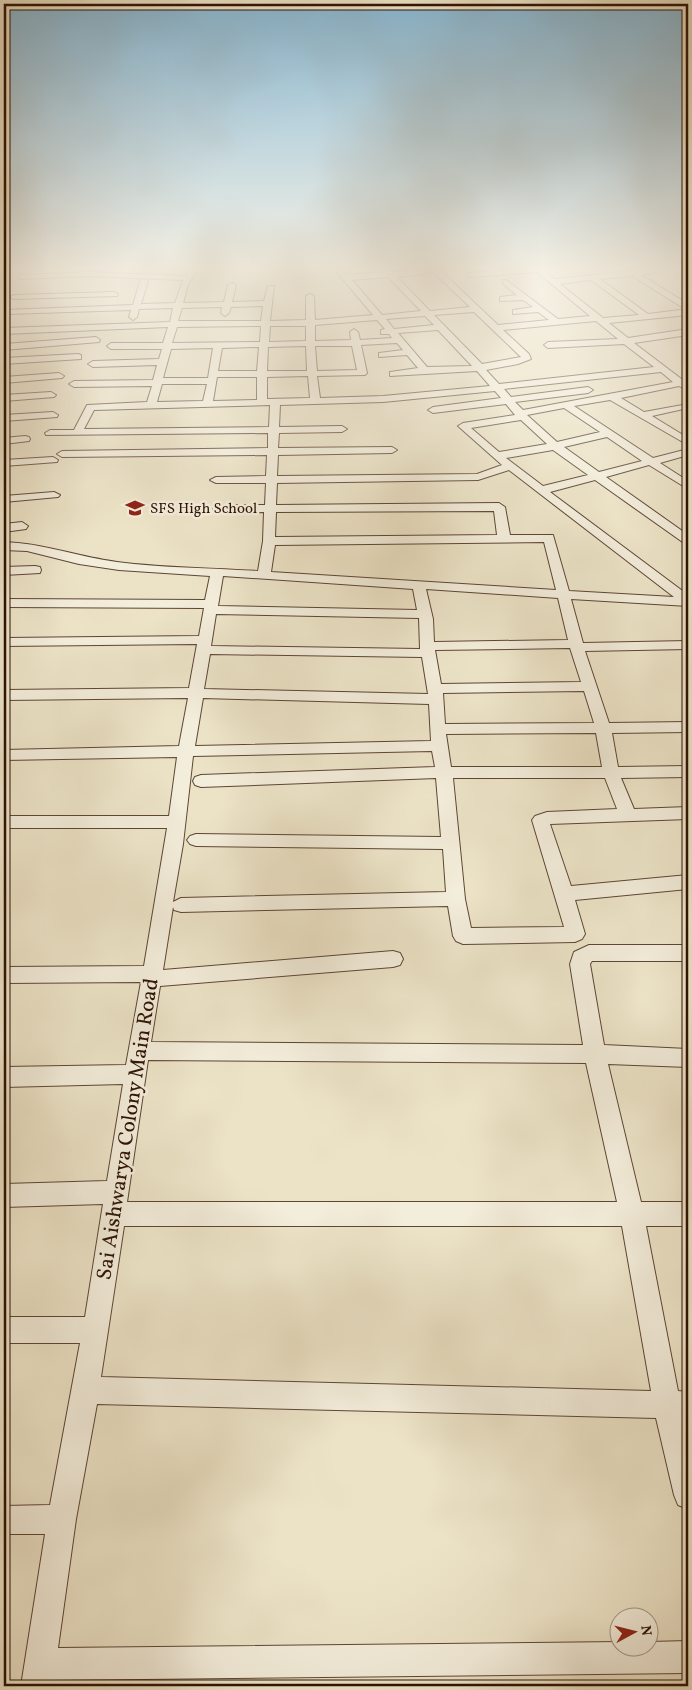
<svg xmlns="http://www.w3.org/2000/svg" width="692" height="1690" font-family="Vollkorn,serif">
<style>
.lines{fill:none;stroke-linecap:round;stroke-linejoin:round}
.minor-casing{stroke:#5d4635;stroke-width:2}
.minor{fill:#f3eddb;fill-rule:evenodd}
.labels{text-anchor:middle;stroke-width:5;stroke-linejoin:round;paint-order:stroke}
.far-poi-label{font-size:15px;fill:#2d1204;stroke:#f3eddb;text-anchor:start}
.near-street-label{font-size:21px;fill:#2d1204;stroke:#f3eddb}
</style>
<rect width="100%" height="100%" fill="#ece3c7"/>
<filter id="stains"><feTurbulence type="fractalNoise" baseFrequency=".004" numOctaves="4"/><feColorMatrix values="0 0 0 0 .2 0 0 0 0 .09 0 0 0 0 .02 0 0 0 .5 -.17"/></filter>
<radialGradient id="worn" r=".72"><stop offset=".6" stop-color="#630" stop-opacity="0"/><stop offset="1" stop-color="#630" stop-opacity=".3"/></radialGradient>
<g class="lines">
<g class="minor-casing">
<path id="minor" d="M189 270H197L188 285 183 303 224 302 228 285 232 283 236 285 232 302 264 301 268 286H274L270 321 306 320V296L310 294 314 296 315 320 373 315 335 270H343L348 275 384 272 382 270H391L393 272 440 270 498 325 549 320 538 312 513 314V310L533 307 523 300 500 301V297L517 295 503 284V280H506L558 319 590 316 537 272 471 277 467 275 468 273 502 270H544L555 279 640 270H669L641 275 688 304V315L609 323 628 338 688 329V335L634 343 688 384V391L679 386 621 398 644 412 688 404V408L652 416 688 438V445L610 400 574 406 653 458 688 449V455L660 463 688 481V489L649 465 606 477 688 535V544L684 543 595 480 550 492 688 595V606L571 599 583 643 688 641V649L585 651 609 723 688 722V732L612 733 618 767 688 766V777L621 778 634 809 688 807V819L550 824 571 886 688 875V889L575 900 585 934 582 939 575 942 463 944 456 941 453 936 448 906 181 912 174 910 173 907 163 970 393 951 400 953 403 959 400 965 393 967 160 986 151 1042 583 1045 570 964 574 952 589 945H688V961H592L590 964 604 1045 688 1049V1067L608 1064 641 1202H688V1226H646L678 1391 688 1392V1418H684L688 1437V1509L678 1505 674 1495 656 1418 97 1404 76 1519 58 1648 620 1642V1648H650V1642L688 1641V1673L54 1680 53 1686H21L45 1534H4V1506L50 1505 80 1343H4V1317H85L103 1204 4 1207V1184L107 1181 123 1084 4 1087V1067L126 1065 141 982 4 983V967L144 966 167 828H4V816H169L177 757 4 760V750L179 746 188 698 4 700V690L189 688 197 644 4 646V638L199 636 204 608 4 607V599L205 600 210 576 119 570 79 564 27 551 4 550V542C42 543 79 557 117 562 163 568 211 568 258 571L263 541 264 512 219 513 213 509 219 505H265L266 483H216L210 480 216 477 266 476 267 455 62 457 57 454 62 451 268 448V433L46 435 45 433 50 430H74L87 405 147 402 152 386 74 387 69 384 74 381 153 380 157 365 93 367 88 364 93 361 159 359 162 349H111L107 346 111 343H163L168 327 4 334V328L170 322 173 308 139 309 137 317 133 320 129 317 131 310 7 314 4 313V310L133 305 140 281 144 279 148 281 141 304 175 303 183 280 88 276 20 279V275H23L88 272 186 276ZM434 273 470 307 430 311 397 277ZM632 276 685 309H688L648 314 600 279ZM388 277 421 311 382 315 352 280ZM591 280 639 315 603 318 560 284ZM263 306 261 321H178L182 308 222 307 221 313 225 316 229 313 231 307ZM474 312 521 357 482 364 434 315ZM425 316 434 325 394 329 386 319ZM377 320 385 329 381 330V334H389L392 338 360 340 358 332 354 329 350 332 351 340 315 341V325ZM596 321 618 339 548 342 544 345 548 348 624 344 654 367 499 384 486 370 518 364 531 359 529 354 503 330ZM261 326 260 342 172 343 177 327ZM270 326H306V341L269 342ZM438 330 472 366 427 367 398 333ZM397 343 403 350 379 353V357L407 355 418 368 390 372V376L477 371 490 386 383 396 320 398 317 376 365 375 367 373 361 345ZM306 346 307 371H267L268 347ZM315 346H352L357 370 317 371ZM259 347 257 371H218L222 348ZM213 348 208 378H163L171 349ZM661 372 673 382 523 410 515 402 588 393 593 390 588 387 511 397 504 389ZM308 376 310 398 267 399V377ZM217 377H257V400L213 401ZM162 384H207L203 401 157 402ZM495 391 501 398 433 407 428 410 433 413 506 404 515 415 463 423 458 426 502 465 477 474 277 476 278 455 392 453 397 450 392 447 278 448 279 433 342 432 347 429 342 426 279 427 280 405 383 402ZM270 405 269 427 84 429 94 410ZM564 408 600 432 557 442 527 415ZM521 420 547 444 499 452 471 428ZM607 437 642 461 599 472 564 447ZM553 450 588 475 543 486 506 458ZM509 470 674 597 569 591 553 535H510L505 507 499 503 276 505 277 483 478 480ZM494 511 497 535 275 537 276 512ZM544 542 556 590 271 572 275 545ZM223 576 413 589 417 610 218 606ZM426 589 558 598 568 640 434 642 433 619ZM216 614 419 618 420 649 211 646ZM570 648 581 682 441 684 435 650ZM210 654 422 657 428 694 204 689ZM584 691 594 723 445 724 443 693ZM203 698 429 704 431 741 195 746ZM596 733 602 767H451L446 734ZM432 751 435 767 201 775 195 777 193 781 195 785 201 787 436 778 441 837 196 834 190 836 187 840 190 844 196 846 443 849 446 892 181 898 173 902 183 844 193 756ZM453 778H605L617 809 547 812 535 816 532 820 564 927 471 928 465 899ZM148 1060 586 1063 617 1202H127ZM124 1226H622L651 1391 101 1377Z
M673 270H683L688 274V279Z
M114 292 118 294 117 296 14 299 10 297 14 295Z
M96 337 100 340 99 342 4 350V344Z
M78 354 81 355V359L4 364V358Z
M59 373 64 376 62 378 4 383V377Z
M51 392 56 395 54 397 4 401V395Z
M53 412 58 415 57 417 4 421V415Z
M25 436 29 437 30 439 29 441 4 444V438Z
M53 457 58 460 57 462 4 466V460Z
M54 492 60 495 58 497 4 502V496Z
M22 522 28 526 26 529 4 532V524Z
M35 566 40 567 41 570 40 573 4 575V567Z"/>
</g>
<use href="#minor" class="minor"/>
</g>
<linearGradient id="sky" x2="0" y2="1"><stop stop-color="#88b8d4"/><stop offset="0.53" stop-color="#f6f2e6"/><stop offset="1" stop-color="#f6f2e6" stop-opacity="0"/></linearGradient>
<rect width="692" height="507" fill="url(#sky)"/>
<defs>
<g id="school-bare" transform="scale(1.5)"><path d="M0-5L7-2L0 1L-7-2ZM-4 1L0 2.5L4 1V4Q0 6-4 4Z" fill="#8f2418" stroke="#f3eddb" stroke-width="2.5" paint-order="stroke"/></g>
</defs>
<g fill-rule="evenodd">
<use href="#school-bare" x="135" y="508"/>
</g>
<g class="labels">
<g class="far-poi-label">
<text x="150" y="513">SFS High School</text>
</g>
<g class="near-street-label">
<text transform="translate(127 1129) rotate(-81)" y="7">Sai Aishwarya Colony Main Road</text>
</g>
</g>
<rect width="692" height="1690" fill="none" stroke="#ece3c7" stroke-width="20"/>
<rect x="5" y="5" width="682" height="1680" fill="none" stroke="#2d1204" stroke-width="2.5"/>
<rect x="10" y="10" width="672" height="1670" fill="none" stroke="#2d1204"/>
<g transform="translate(634 1632) rotate(83)"><circle r="24" fill="#f3eddb" stroke="#a49585"/>
<path d="M0-4L9 19L0 12L-9 19Z" fill="#8f2418"/>
<text y="-8" font-size="14" font-weight="bold" text-anchor="middle" fill="#2d1204">N</text>
</g>
<rect width="100%" height="100%" filter="url(#stains)"/>
<rect width="100%" height="100%" fill="url(#worn)"/>
</svg>
